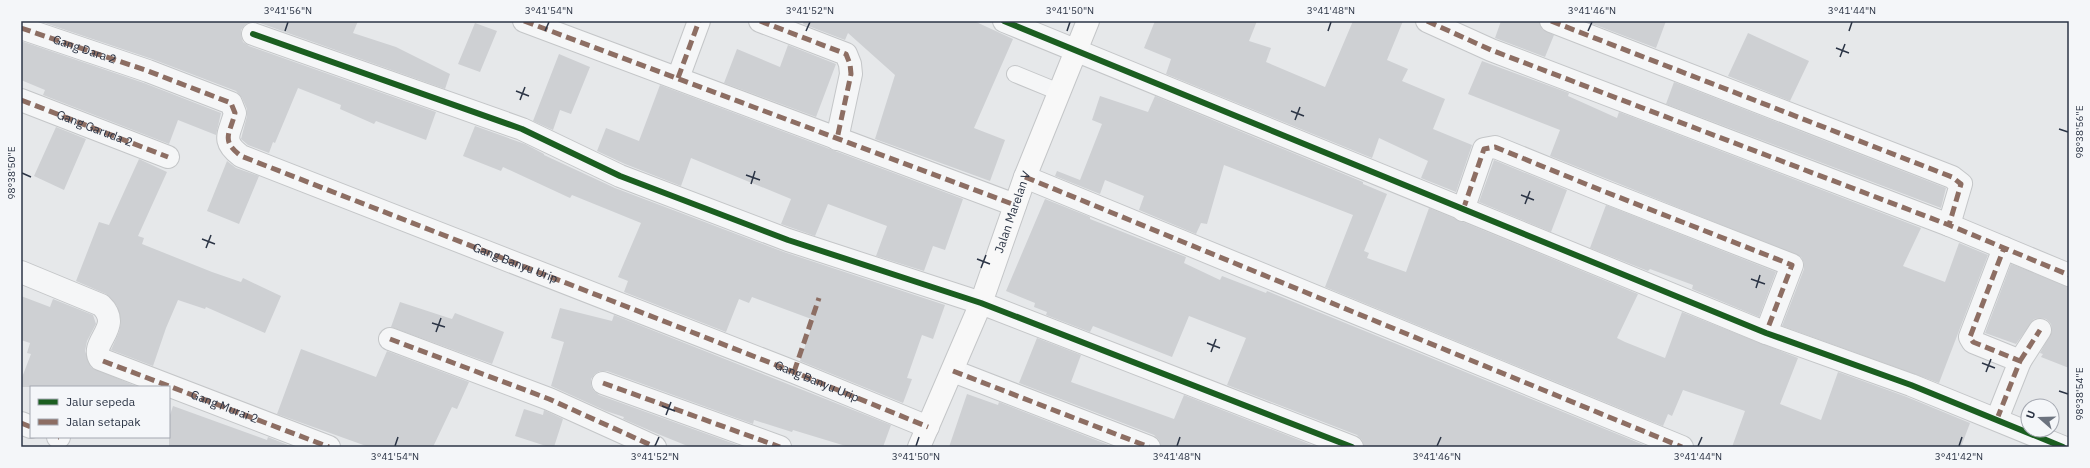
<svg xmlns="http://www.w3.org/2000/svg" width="2090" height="468" font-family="'IBM Plex Sans',sans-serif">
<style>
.building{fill:#ced0d3}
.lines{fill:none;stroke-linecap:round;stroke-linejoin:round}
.lane-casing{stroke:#c4c6c8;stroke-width:18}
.street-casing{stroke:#c4c6c8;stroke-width:24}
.secondary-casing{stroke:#c4c6c8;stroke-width:24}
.lane{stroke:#f5f6f7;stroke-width:16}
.street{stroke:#f5f6f7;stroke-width:22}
.secondary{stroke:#f8f8f8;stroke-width:22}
.quiet{stroke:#8d6e63;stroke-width:5;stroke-dasharray:10 5;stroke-linecap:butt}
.cycleway-casing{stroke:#f4f6f9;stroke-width:8}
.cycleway{stroke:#1b5e20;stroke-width:6}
.ticks{fill:none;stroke:#2b3445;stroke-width:1.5}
.labels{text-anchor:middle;stroke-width:3.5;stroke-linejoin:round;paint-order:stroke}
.street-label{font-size:12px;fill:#2b3445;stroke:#f4f6f9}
.neatline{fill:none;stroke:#2b3445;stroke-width:1.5}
.ticks-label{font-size:10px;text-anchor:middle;fill:#2b3445}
</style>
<rect width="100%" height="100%" fill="#e6e8ea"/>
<path class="building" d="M39 21H358L353 33 396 47 450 74 445 89 257 22H250L245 25 241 30V36L243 42 249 46 436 112 426 140 376 121 374 124 340 109 341 105 298 88 275 143 273 142 269 153 248 145 241 139 247 116V109L242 98 236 91 152 59Z
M804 21H974L1013 39 974 128 1005 140 990 181 875 139 895 75 848 33 845 40 803 24Z
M1155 21H1257L1249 41 1271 48 1266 62 1325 87 1353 21H1403L1387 60 1408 69 1402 81 1445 99 1433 129 1472 145 1456 192 1421 178 1428 161 1379 138 1372 158 1166 74 1171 59 1144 48Z
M1501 21H1539L1542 29 1554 35 1545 57 1495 38Z
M1585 21H1666L1656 48Z
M475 23 497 31 480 72 458 64Z
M1748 33 1809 61 1790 101 1728 76Z
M21 41 144 83 221 113 216 135 178 120 169 144 43 95 45 90 21 80Z
M788 45 836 64 816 117 724 83 737 49 780 67Z
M559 54 590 67 571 114 560 110 553 130 533 121Z
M1482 61 1569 93 1568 96 1617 118 1619 112 1921 228 1903 266 1945 282 1959 243 1988 255 1939 383 1782 326 1804 269V263L1801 257 1550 156 1560 130 1468 94Z
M1674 82 1946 188 1941 208 1666 104Z
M660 85 963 199 945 250 933 246 924 271 876 256 887 226 828 204 815 236 781 224 791 199 691 158 681 186 625 164 597 151 606 128 639 141Z
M1100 96 1148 112 1155 96 1363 182V184L1387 194 1364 251 1369 253 1367 258 1406 272 1429 208 1638 294 1617 338 1625 342 1665 358 1682 312 1798 358 1780 404 1821 420 1838 372 1907 397 1970 423 1961 447H1732L1745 411 1683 390 1672 416 1668 414 1663 426 1325 287 1353 215 1224 165 1207 224 1201 223 1196 234 1139 210 1144 196 1105 180 1100 194 1055 176 1057 171 1080 180 1102 124 1092 120Z
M475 126 525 144 544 154V155L615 188 784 252 945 305 933 339 922 335 907 378 912 379 903 403 800 361 814 320 752 297 749 303 739 299 726 332 624 292 628 281 618 277 641 223 572 195 570 198 503 167 501 171 463 156Z
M56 127 86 139 64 190 34 176Z
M139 159 167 172 138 236 144 238 142 244 212 272 241 282 243 278 281 296 265 333 206 307 205 309 178 300 166 328 153 366 111 350 119 332 121 322 117 306 106 294 76 281 99 222 109 225Z
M1494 160 1567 190 1551 232 1479 202Z
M227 161 236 168 259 176 239 224 207 211Z
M1045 199 1090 217V219L1186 257 1184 263 1220 280 1222 276 1266 293 1267 291 1649 447H1364L1362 440 1357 435 1227 385 1246 338 1189 316 1172 357 1093 326 1090 332 1046 315 1047 312 1034 307 1035 303 1006 291Z
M1606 205 1776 272 1759 317 1692 289 1693 285 1650 269 1648 271 1590 248Z
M2011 264 2069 287V368L2041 357 2043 354 2040 353 2052 331 2051 324 2046 319 2040 318 2034 319 2016 344 1985 333Z
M21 296 50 307 53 299 93 315 96 324 87 341 85 351 91 367 138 387H21V380L31 354 27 353 30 343 21 340Z
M400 302 452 319 455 313 504 332 492 364 391 327Z
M560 308 612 321 614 315 891 425 883 447H849L793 430 792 432 754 420 753 424 607 371H600L595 374 591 379V386L594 391 599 395 743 447H690L658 434 623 419 624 417 606 411 551 386 564 342 551 338Z
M1037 338 1081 355 1071 382 1174 419 1184 395 1317 447H1161L1159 440 1154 435 1019 383Z
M301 349 376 377 387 351 469 382 457 409 452 407 433 447H369L277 414Z
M967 394 998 405 999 402 1114 447H949Z
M173 406 267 440 268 437 293 447H169V418Z
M524 409 543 415 544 410 563 419 554 447H549L515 436Z"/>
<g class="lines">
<g class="lane-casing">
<path id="lane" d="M1015 74 1059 92"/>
</g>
<g class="street-casing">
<g id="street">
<path d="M524 21 1015 205"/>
<path d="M760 21 846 54 850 64 851 74 837 139"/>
<path d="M1004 21 1766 333 1911 385 2063 447"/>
<path d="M1427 21 1491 50 1949 225 2069 275"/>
<path d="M1551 21 1952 177 1961 184 1949 225"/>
<path id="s1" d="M21 28 148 71 231 103 235 113C230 134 220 140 241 156L794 372 928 427"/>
<path d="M253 34 522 129 620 176 788 240 981 303 1352 447"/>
<path d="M678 78 699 21"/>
<path id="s2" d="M21 100 168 157"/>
<path d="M1025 177 1682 447"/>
<path d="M1463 210 1484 149 1495 147 1603 191 1792 265 1766 333"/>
<path id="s3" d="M21 272 101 305C124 327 89 342 100 359L329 447"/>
<path d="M390 339 549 399 655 447"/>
<path d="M2020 361 2040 330"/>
<path d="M953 371 1149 447"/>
<path d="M603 383 780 447"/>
<path d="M1997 419 2020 361 1973 342 1970 337 2004 248"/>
<path d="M21 423 31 427"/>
<path d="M58 437H59"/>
</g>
</g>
<g class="secondary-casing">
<g id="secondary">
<path id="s4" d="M919 447 981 303 1025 177 1088 21"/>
</g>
</g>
<use href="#lane" class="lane"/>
<use href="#street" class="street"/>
<use href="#secondary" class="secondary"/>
<path class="quiet" d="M524 21 1015 205
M760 21 846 54 850 64 851 74 837 139
M1427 21 1491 50 1949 225 2069 275
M1551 21 1952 177 1961 184 1949 225
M21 28 148 71 231 103 235 113C230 134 220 140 241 156L794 372 928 427
M678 78 699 21
M21 100 168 157
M1025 177 1682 447
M1463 210 1484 149 1495 147 1603 191 1792 265 1766 333
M390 339 549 399 655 447
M103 361 329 447
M2020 361 2040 330
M953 371 1149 447
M794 372 819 298
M603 383 780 447
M1997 419 2020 361 1973 342 1970 337 2004 248
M21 423 31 427
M58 437H59"/>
<g class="cycleway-casing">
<path id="cycleway" d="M1004 21 1766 333 1911 385 2063 447
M253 34 522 129 620 176 788 240 981 303 1352 447"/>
</g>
<use href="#cycleway" class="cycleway"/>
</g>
<path class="ticks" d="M285 31 288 22M545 31 549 22M806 31 810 22M1067 31 1070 22M1328 31 1331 22M1588 31 1592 22M1849 31 1852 22M1836 48 1849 53M1840 57 1845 44M516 91 529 96M520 100 525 87M1291 111 1304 116M1295 120 1300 107M2059 129 2068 132M22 173 31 177M746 175 760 180M751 184 755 171M1521 195 1534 200M1525 204 1530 191M202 239 215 244M206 248 211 235M977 259 990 264M981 268 986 255M1751 279 1765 284M1756 288 1760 275M432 323 445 327M436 332 441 318M1207 343 1220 348M1211 352 1216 339M1982 363 1995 368M1986 372 1991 359M2059 391 2068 394M662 406 675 411M666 415 671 402M395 446 398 437M655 446 659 437M916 446 919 437M1177 446 1180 437M1437 446 1441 437M1698 446 1702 437M1959 446 1962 437"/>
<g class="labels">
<g class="street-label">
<text dy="4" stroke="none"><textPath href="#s1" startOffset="67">Gang Dara 2</textPath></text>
<text dy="4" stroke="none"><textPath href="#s2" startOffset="79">Gang Garuda 2</textPath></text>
<text dy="4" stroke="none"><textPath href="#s4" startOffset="253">Jalan Marelan V</textPath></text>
<text dy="4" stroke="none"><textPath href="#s1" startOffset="577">Gang Banyu Urip</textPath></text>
<text dy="4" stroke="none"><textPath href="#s1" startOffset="901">Gang Banyu Urip</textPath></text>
<text dy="4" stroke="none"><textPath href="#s3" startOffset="279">Gang Murai 2</textPath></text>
</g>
</g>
<rect width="2090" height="468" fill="none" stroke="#f4f6f9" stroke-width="44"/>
<rect x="30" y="386" width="140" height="52" fill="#f4f6f9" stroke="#a4a8b1"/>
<rect x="38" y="399" width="20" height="6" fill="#1b5e20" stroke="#a4a8b1"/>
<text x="66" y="406" font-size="12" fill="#2b3445">Jalur sepeda</text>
<rect x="38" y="419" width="20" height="6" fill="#8d6e63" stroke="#a4a8b1"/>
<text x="66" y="426" font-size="12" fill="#2b3445">Jalan setapak</text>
<g transform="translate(2040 418) rotate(290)"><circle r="19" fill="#f4f6f9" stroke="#a4a8b1"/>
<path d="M0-3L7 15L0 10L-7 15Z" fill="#6c737f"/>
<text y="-6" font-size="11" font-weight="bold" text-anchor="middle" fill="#2b3445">U</text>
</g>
<rect x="22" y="22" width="2046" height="424" class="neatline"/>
<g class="ticks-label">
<text x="288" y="14">3°41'56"N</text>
<text x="549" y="14">3°41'54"N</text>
<text x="810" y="14">3°41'52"N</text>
<text x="1070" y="14">3°41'50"N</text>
<text x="1331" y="14">3°41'48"N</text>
<text x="1592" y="14">3°41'46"N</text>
<text x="1852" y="14">3°41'44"N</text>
<text transform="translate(2079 132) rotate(-90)" y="4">98°38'56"E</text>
<text transform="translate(11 173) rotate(-90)" y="4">98°38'50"E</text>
<text transform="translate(2079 394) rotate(-90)" y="4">98°38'54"E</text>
<text x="395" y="460">3°41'54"N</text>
<text x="655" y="460">3°41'52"N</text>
<text x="916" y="460">3°41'50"N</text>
<text x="1177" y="460">3°41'48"N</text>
<text x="1437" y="460">3°41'46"N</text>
<text x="1698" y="460">3°41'44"N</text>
<text x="1959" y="460">3°41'42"N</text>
</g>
</svg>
